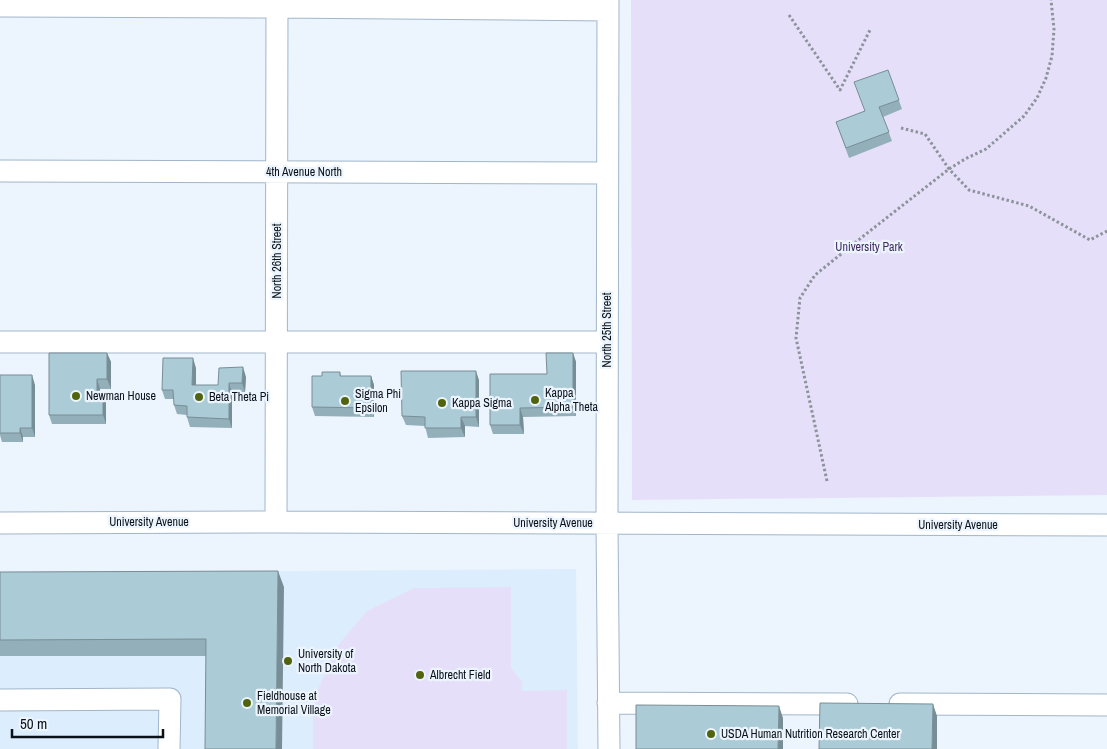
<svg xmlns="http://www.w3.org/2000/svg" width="1107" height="749" font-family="'Archivo Narrow',sans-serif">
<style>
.built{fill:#dcedfe}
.green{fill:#e6dffa}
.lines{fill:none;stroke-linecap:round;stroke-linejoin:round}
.minor-casing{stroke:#a1b6cb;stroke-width:23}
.path{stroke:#8c939b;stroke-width:3;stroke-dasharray:2.5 2.5;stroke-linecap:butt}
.minor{stroke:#fff;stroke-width:21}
.wall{fill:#93afb9}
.shaded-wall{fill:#788e96}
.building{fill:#abcbd7;stroke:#788e96}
.poi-dot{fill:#51640d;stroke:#ecf4fd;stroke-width:2}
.labels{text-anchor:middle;stroke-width:4.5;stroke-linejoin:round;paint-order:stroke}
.street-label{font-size:12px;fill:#0a1118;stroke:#ecf4fd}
.park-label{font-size:12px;fill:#3f2962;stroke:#ecf4fd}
.poi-label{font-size:12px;fill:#0a1118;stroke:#ecf4fd;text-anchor:start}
</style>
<rect width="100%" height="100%" fill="#ecf4fd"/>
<path class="built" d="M576 569 578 749H0V573Z"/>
<path class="green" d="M631 0H1107V495L632 500Z
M511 587V668L522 682V691L567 690V749H313V700L339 644 367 611 414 588Z"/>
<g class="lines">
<g class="minor-casing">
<path id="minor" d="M608 0 607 523 609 749
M0 6 277 7 608 10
M0 171 607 173
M0 342H607
M276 522 277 0
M0 523 276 522 1107 525
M0 700 170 699 169 749
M608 703 847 704
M900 704 1107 705"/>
</g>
<path class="path" d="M789 15 840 90 871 28
M901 128 925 134 949 169 969 190 1029 206 1090 240 1107 231
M827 481 796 338 800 298 815 275 866 234 949 169 965 159 986 149 1024 116 1037 98 1046 78 1052 56 1054 29 1051 0"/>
<use href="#minor" class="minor"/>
</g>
<path class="wall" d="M888 70 902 109 883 117 892 141 849 158 836 122 865 111Z
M107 353 111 362V389H100V395H103L106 404V424H52L49 415Z
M573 353 576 362V416L523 417 524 434H493L490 425 547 374Z
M196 368V385H218L246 377 245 392 232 393V428L190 427 187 417V415L177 414 174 405V399H165L162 390Z
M340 372 341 376H371L374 385V417L315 416 312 407 322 376Z
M0 375 35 385V437H23V442H2L0 435Z
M479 380V427L465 426V437L428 438 425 426 406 425 402 416Z
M0 572 284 587 206 656H0Z"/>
<path class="shaded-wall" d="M107 353 111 362V389L107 379Z
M573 353 576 362V416L573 407Z
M193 358 196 368V394L192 385Z
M243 367 246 377 245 392 242 383Z
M476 371 479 380V427L476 417Z
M32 375 35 385V437L32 428Z
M371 376 374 385V417L371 408Z
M97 379 100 389V404L97 395Z
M229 383 232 393V428L229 419Z
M103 395 106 404V424L103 415Z
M520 408 523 417 524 434 520 425Z
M461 417 465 426V437L461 428Z
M20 428 23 437V442L20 433Z
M278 571 284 587 282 749H276Z
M933 704 937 716V749H932Z
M779 706 783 718V749H778Z"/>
<path class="building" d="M888 70 899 100 879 107 889 132 846 148 836 122 865 111 854 82Z
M49 353H107V379H97V395H103V415H49Z
M546 353H573V407L520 408V425H490V374H547Z
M163 358H193L192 385H218L219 368 243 367 242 383H229V419L187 417V406L174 405 173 390H162Z
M401 371H476V417H461V428H425V417L402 416Z
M322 372H340V376H371V408L312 407V376H322Z
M0 375H32V428H20V433H0Z
M278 571 276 749H205L206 639 0 640V572Z
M820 703 933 704 932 749H819Z
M636 705 779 706 778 749H636Z"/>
<g class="poi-dot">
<circle cx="76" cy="396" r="5"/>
<circle cx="199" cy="397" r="5"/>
<circle cx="535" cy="400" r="5"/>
<circle cx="345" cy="401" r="5"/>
<circle cx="442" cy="403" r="5"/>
<circle cx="288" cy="661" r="5"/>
<circle cx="420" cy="675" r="5"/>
<circle cx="247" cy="703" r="5"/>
<circle cx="711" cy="734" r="5"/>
</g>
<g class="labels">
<g class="street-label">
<text x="304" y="176">4th Avenue North</text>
<text transform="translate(277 261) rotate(-90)" y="4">North 26th Street</text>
<text transform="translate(607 330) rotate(-90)" y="4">North 25th Street</text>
<text x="149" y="526">University Avenue</text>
<text x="553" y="527">University Avenue</text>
<text x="958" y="529">University Avenue</text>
</g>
<g class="park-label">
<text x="869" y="251">University Park</text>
</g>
<g class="poi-label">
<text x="545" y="397">Kappa<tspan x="545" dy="14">Alpha Theta</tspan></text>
<text x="355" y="398">Sigma Phi<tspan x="355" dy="14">Epsilon</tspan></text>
<text x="86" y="400">Newman House</text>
<text x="209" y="401">Beta Theta Pi</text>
<text x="452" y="407">Kappa Sigma</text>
<text x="298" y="658">University of<tspan x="298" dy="14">North Dakota</tspan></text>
<text x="430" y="679">Albrecht Field</text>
<text x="257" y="700">Fieldhouse at<tspan x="257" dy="14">Memorial Village</tspan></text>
<text x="721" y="738">USDA Human Nutrition Research Center</text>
</g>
</g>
<path d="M12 729v8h151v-8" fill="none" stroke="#0a1118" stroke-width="2.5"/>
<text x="20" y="729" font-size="15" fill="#0a1118" stroke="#ecf4fd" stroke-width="4" paint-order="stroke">50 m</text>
</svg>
